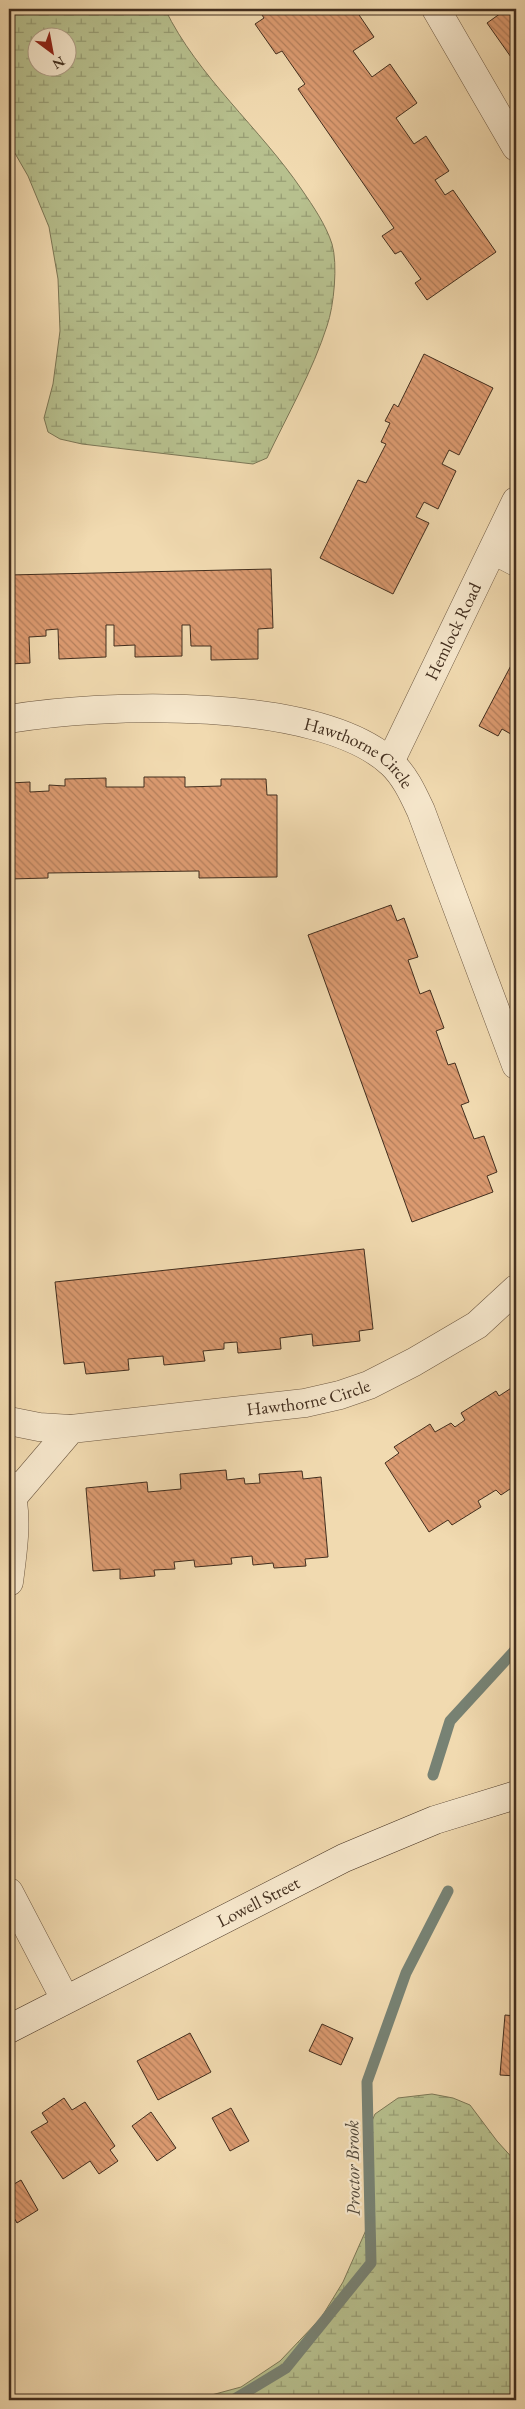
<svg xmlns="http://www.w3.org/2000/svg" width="525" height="2409" font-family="'EB Garamond',serif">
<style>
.wetland{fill:url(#wetland-marsh);stroke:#7c7756;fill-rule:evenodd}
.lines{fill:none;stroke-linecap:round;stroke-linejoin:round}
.stream{stroke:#778274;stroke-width:11}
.building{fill:url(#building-back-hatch);stroke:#422e1e}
.minor-casing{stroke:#6e5942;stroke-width:29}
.tertiary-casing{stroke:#6e5942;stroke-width:29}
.secondary-casing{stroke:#422e1e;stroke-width:29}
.minor{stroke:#f6e7cc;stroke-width:28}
.tertiary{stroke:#f6e7cc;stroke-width:28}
.secondary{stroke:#f6e7cc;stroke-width:28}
.labels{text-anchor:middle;stroke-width:4.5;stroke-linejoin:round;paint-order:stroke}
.street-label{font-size:18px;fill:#422e1e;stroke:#f6e7cc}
.water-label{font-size:19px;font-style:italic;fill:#544a3b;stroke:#f6e7cc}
</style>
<defs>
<pattern id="wetland-marsh" width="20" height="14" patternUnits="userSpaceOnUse" patternTransform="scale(1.25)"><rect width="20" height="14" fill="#b7c08e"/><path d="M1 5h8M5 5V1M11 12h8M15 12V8" fill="none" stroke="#969c73"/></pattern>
<pattern id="building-back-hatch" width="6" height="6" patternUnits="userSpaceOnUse" patternTransform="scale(1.25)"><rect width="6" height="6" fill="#db9a70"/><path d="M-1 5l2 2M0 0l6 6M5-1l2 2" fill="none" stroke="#b37e5b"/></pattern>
</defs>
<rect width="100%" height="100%" fill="#f1dab0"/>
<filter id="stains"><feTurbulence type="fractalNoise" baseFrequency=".004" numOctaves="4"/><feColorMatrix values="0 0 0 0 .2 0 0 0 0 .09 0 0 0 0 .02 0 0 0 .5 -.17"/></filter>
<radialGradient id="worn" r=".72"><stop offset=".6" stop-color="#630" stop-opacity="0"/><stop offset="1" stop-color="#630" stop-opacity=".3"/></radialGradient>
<path class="wetland" d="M9 9H165C198 77 260 128 302 190 313 206 326 225 332 244 338 264 334 306 327 326 313 370 287 416 267 458L253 464 82 444 60 439 48 432 44 418 53 384 60 331 58 279 49 227 28 176 9 143ZM38 38H68V68H38Z
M432 2094 453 2098 470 2105 497 2141 516 2162V2400H193L241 2387 280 2361 321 2318 343 2282 366 2230 368 2130 375 2114 398 2098Z"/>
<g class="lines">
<path class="stream" d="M433 1775 450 1721 516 1649
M233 2400 286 2368 371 2263 367 2082 406 1973 448 1891"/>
</g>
<path class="building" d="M258 9H332L335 14 344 9H355L374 37 353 51 372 77 390 64 417 103 396 118 414 144 426 136 449 171 435 180 445 195 453 190 496 252 427 300 415 283 421 279 401 251 395 254 382 236 394 228 298 89 305 84 282 51 276 54 255 24 264 18Z
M498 9H516V57L513 60 487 23 501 13Z
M424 354 493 388 459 455 449 450 442 464 456 471 438 509 424 502 416 517 429 523 393 594 320 558 358 480 366 483 386 444 381 442 390 423 385 421 394 404 398 407Z
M271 569 273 628 258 629V659L211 660V646H191L190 625H182V656L135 657V645L114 646V625H106V657L59 659 58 629 46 630V636L29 637 30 663 9 664V575Z
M516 656V737L502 729 498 736 479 726Z
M144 777H185V787L221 786V779H266L267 795H277V877L199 878V871L48 873V878L9 879V783L30 782V792L49 791V785L65 786V779L106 778V787H144Z
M391 905 397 921 404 918 418 957 408 960 420 994 430 990 444 1028 436 1031 448 1065 455 1063 469 1102 461 1105 474 1139 484 1136 497 1172 487 1176 493 1192 412 1222 308 935Z
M516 908V923L511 911Z
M364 1249 373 1329 359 1331 360 1341 313 1346 312 1334 280 1338 281 1349 238 1353 237 1342 224 1343V1349L203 1351 205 1361 164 1365 163 1356 128 1359 129 1370 86 1374 84 1362 64 1364 55 1282Z
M516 1385V1485L501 1495 496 1490 478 1501 481 1507 452 1525 448 1520 429 1532 385 1463 399 1453 394 1447 430 1424 435 1432 451 1423 455 1427 465 1420 461 1413 496 1391 499 1396Z
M226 1470 227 1480 244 1478 245 1484 260 1483 259 1474 302 1471 303 1479 321 1477 328 1557 305 1559 306 1566 274 1568 273 1563 253 1565 252 1556 231 1558 232 1564 195 1567 194 1560 174 1562 175 1569 154 1570 155 1576 120 1579V1569L93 1571 86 1488 147 1482 148 1492 181 1489 180 1474Z
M505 2015 516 2016V2076L500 2075Z
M322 2024 353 2038 341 2065 309 2051Z
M190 2033 211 2072 158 2100 137 2061Z
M64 2098 72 2110 85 2102 115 2146 110 2150 118 2161 99 2174 90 2161 63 2179 31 2132 48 2122 42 2113Z
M231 2108 249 2141 230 2151 212 2118Z
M151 2112 176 2148 157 2161 132 2126Z
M21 2180 38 2210 17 2223 9 2209V2187Z"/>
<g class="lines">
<g class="minor-casing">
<g id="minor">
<path d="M436 9 516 147"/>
<path d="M493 550 516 562"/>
<path id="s1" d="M9 719C103 703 318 696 391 763 405 776 413 794 421 811L516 1065"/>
<path id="s2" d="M390 762 516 501"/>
<path d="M9 1421 39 1427 71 1429"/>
<path d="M9 1484C19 1515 13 1550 9 1582"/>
<path id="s3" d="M13 1497 71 1429 305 1403 340 1395 369 1385 414 1362 477 1325 516 1289"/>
</g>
</g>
<g class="tertiary-casing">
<path id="tertiary" d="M9 1892 65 1999"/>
</g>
<g class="secondary-casing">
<g id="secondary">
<path id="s4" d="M9 2029 344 1858 435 1820 516 1795"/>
</g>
</g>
<use href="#minor" class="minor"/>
<use href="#tertiary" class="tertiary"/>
<use href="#secondary" class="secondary"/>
</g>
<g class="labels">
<g class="street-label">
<text dy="6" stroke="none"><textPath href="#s2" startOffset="145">Hemlock Road</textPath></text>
<text dy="6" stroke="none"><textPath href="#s1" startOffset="360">Hawthorne Circle</textPath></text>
<text dy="6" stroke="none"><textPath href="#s3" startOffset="329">Hawthorne Circle</textPath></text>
<text dy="6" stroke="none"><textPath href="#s4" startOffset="280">Lowell Street</textPath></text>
</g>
<g class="water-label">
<text transform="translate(352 2168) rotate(-91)" y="7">Proctor Brook</text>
</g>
</g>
<rect width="525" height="2409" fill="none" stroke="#f1dab0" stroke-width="30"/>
<rect x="10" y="10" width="505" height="2389" fill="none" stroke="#422e1e" stroke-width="2.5"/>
<rect x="15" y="15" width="495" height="2379" fill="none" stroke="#422e1e"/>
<g transform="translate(52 52) rotate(148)"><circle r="24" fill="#f6e7cc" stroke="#ae9d86"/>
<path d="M0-4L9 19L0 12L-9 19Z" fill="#8f2418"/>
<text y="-8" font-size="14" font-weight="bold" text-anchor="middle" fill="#422e1e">N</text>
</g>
<rect width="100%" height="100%" filter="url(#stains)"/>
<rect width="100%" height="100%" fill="url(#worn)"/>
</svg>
